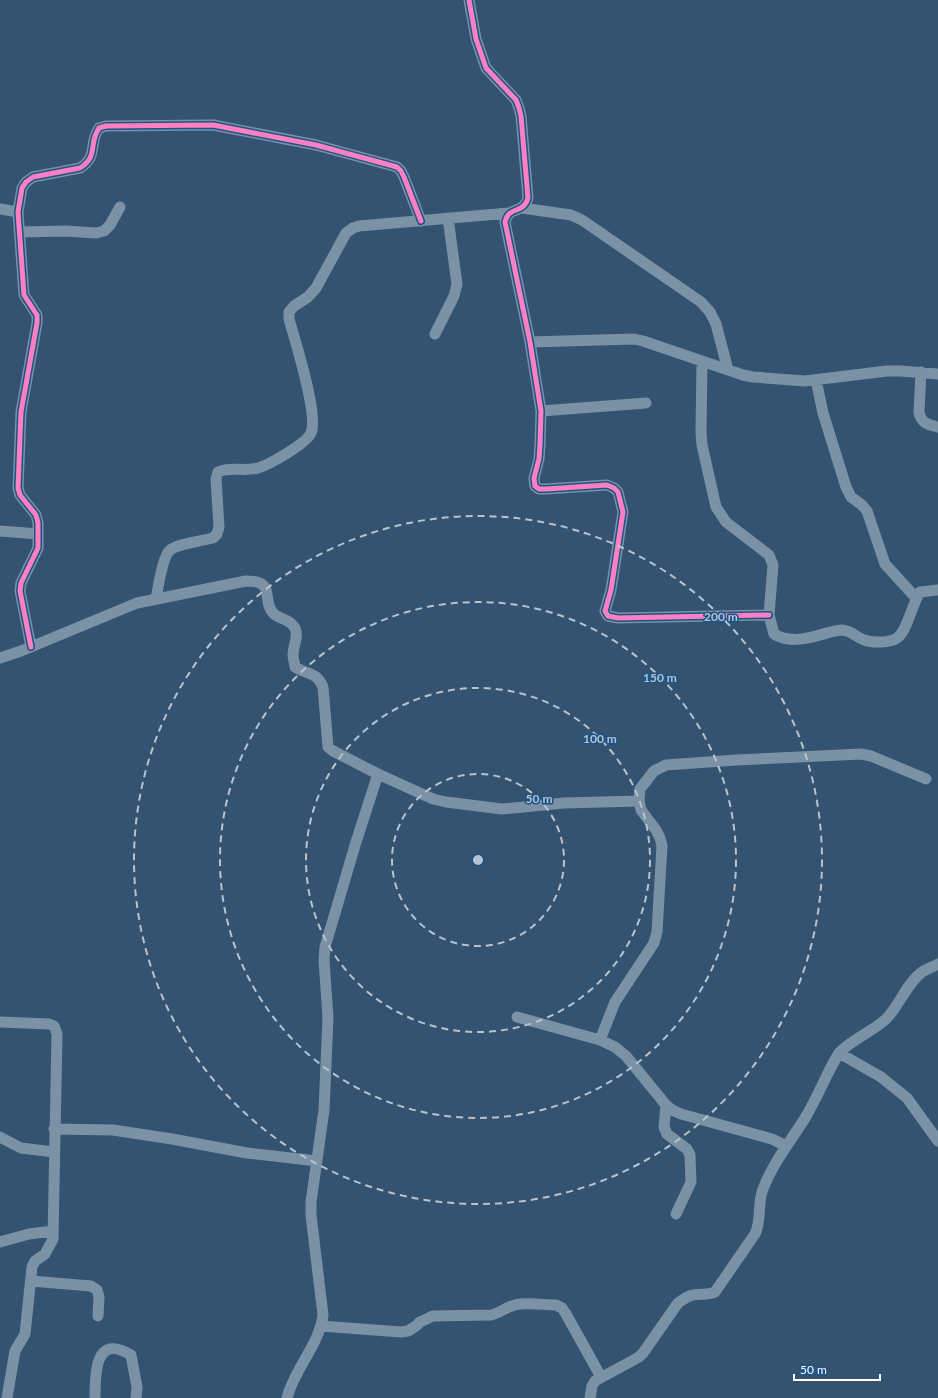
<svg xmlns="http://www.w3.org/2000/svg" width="938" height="1398" font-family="Lato,sans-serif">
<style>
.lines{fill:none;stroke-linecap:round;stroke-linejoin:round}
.street{stroke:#7b91a5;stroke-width:11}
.cycleway-casing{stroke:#1c5489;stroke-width:8}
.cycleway{stroke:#ff80c0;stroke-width:5}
.ring{fill:none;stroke:#b8c3cd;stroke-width:2;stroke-dasharray:7 5}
.centre{fill:#b8c3cd;stroke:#1c5489;stroke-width:2}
.ring-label{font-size:12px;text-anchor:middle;font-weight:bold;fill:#b8c3cd;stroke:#1c5489;stroke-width:3;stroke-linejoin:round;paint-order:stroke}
</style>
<rect width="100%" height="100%" fill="#345370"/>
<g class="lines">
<path class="street" d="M469 0 476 39 486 68 516 100 519 108 521 116 528 198C523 215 509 205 505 222L530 342 541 411 540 444 539 459 534 478 535 486 539 489H546L607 485 614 488 618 492 623 512 611 590 605 611 608 616 618 618 769 615
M522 208 571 215 582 220 701 302 710 312 716 324 728 370
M0 209 18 212
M19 232 66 231 96 233 104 231 110 225 120 207
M435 334 454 296 457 284 448 218
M530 342 634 339 643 341 743 375 753 377 805 381 887 371H900L938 374
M702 361 701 432 702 445 716 507 726 522 769 555 773 565 769 615 774 634C790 644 810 638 827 633 832 632 837 630 842 630 853 631 855 637 864 640 872 643 890 643 897 638 907 632 912 604 920 592L938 590
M921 372 919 412C921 423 928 425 938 427
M816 380 823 413 846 487 851 497 862 505 867 511 885 564 916 598
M541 411 646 403
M0 531 38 534
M156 599C158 588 162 559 169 551 175 544 202 541 213 538L217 534 219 527 216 479 218 472C231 466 245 472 258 468 269 465 307 443 311 433 319 415 295 341 289 319V312L294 306 308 297 316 288 346 233 353 228 359 226 509 213
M31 647 20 591 21 583 38 548V523L36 515 20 495 18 488 21 412 37 323V315L24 295 18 212 22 188 26 182 33 177 80 168C99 156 88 144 99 128L106 126 213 125 316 145 397 167 401 171 404 177 421 221
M0 658 21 651 137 603 246 581C278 581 260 600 274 614 280 619 291 620 295 628 299 637 293 646 293 655 293 659 295 664 295 667 308 675 317 672 323 687L328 747 333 751 378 774 433 799 446 802 502 809 564 803 639 801
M517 1017 600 1040 615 1047 626 1056 666 1105 672 1110 681 1114 772 1139 786 1146
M0 1022 49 1024 54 1026 57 1034 53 1239 45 1254 35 1261 32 1267 25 1334 15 1351 7 1398
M600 1040 615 1002 654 943 657 932 662 846 660 838 656 830 641 810 639 801 640 789 654 771 666 765 736 760 861 754 871 756 926 779
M839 1053 881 1077 907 1098 938 1141
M666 1105 664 1127 667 1134 687 1149 690 1155 691 1182 676 1214
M54 1129 113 1130 172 1139 247 1153 317 1161
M0 1137 21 1148 54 1152
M0 1242 29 1234 53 1231
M31 1281 91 1286 97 1290 99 1297 98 1316
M321 1326 401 1332 408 1331 416 1326 420 1322 433 1316 491 1315C500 1313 506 1307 515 1305 526 1302 544 1305 556 1305L562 1308 566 1314 601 1377
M95 1398C95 1373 95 1333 131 1355L137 1387 136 1398
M287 1398C294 1369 319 1346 323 1315L311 1215V1202L324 1110 328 1018 324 960 325 947 356 842 378 774
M590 1398 592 1386 595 1381 639 1357 643 1353 678 1303C683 1300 687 1296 693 1295 701 1293 706 1296 715 1292L755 1234C762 1220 757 1204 763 1189 773 1163 790 1142 805 1118 818 1097 826 1074 839 1053 852 1039 872 1032 886 1019 899 1006 907 983 922 972 926 969 933 967 938 964"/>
<g class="cycleway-casing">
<path id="cycleway" d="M469 0 476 39 486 68 516 100 519 108 521 116 528 198C523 215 509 205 505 222L530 342 541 411 540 444 539 459 534 478 535 486 539 489H546L607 485 614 488 618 492 623 512 611 590 605 611 608 616 618 618 769 615
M31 647 20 591 21 583 38 548V523L36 515 20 495 18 488 21 412 37 323V315L24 295 18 212 22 188 26 182 33 177 80 168C99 156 88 144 99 128L106 126 213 125 316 145 397 167 401 171 404 177 421 221"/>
</g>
<use href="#cycleway" class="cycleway"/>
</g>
<g class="ring">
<circle cx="478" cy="860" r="86"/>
<circle cx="478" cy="860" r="172"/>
<circle cx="478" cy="860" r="258"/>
<circle cx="478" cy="860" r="344"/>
</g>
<circle cx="478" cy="860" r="6" class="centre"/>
<g class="ring-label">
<text x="721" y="621">200 m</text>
<text x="660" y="682">150 m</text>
<text x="600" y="743">100 m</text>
<text x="539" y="803">50 m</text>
</g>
<path d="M794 1374v6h86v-6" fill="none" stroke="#ffffff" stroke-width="2"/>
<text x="800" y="1374" font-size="12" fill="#ffffff" stroke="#1c5489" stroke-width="3" paint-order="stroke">50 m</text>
</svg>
